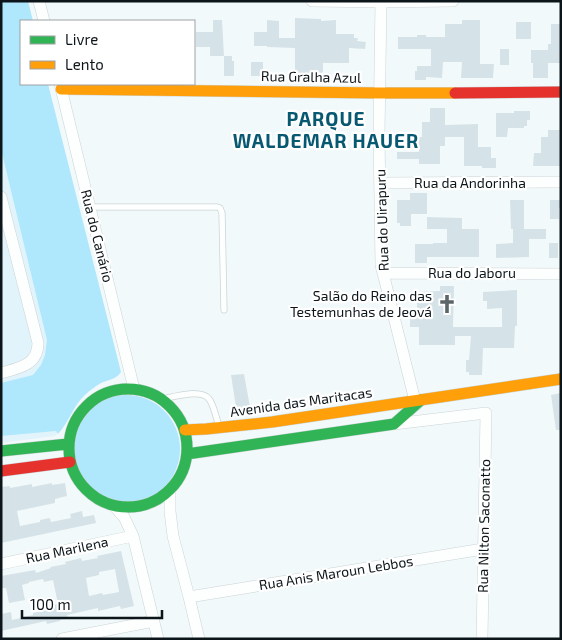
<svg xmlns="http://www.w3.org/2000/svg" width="562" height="640" font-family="'Exo 2',sans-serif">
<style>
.built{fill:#e2f4fb}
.green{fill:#afe7fd}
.building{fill:#d5e3e8;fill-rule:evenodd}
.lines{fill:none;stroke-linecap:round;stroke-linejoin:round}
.lane-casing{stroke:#ccd4d6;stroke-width:7}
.street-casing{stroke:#ccd4d6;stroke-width:12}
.fast-casing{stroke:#ccd4d6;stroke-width:12}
.slow-casing{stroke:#ccd4d6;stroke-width:12}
.jam-casing{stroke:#ccd4d6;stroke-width:12}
.lane{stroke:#fdfefe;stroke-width:5.5}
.street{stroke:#fdfefe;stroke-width:11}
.fast{stroke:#30b455;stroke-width:11}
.slow{stroke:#ff9f0a;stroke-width:11}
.jam{stroke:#e5322d;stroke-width:11}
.labels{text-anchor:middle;stroke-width:4.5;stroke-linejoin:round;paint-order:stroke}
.street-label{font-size:14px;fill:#0c1519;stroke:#fff}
.poi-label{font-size:14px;fill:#0c1519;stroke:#fff;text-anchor:end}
.district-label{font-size:19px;font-weight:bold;letter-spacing:1px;fill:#075871;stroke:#fff}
</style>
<rect width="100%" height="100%" fill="#f2f9fa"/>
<path class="built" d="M1 21 74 407 60 431 55 436 1 443Z"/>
<path class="green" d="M1 1H28L33 21H21V84H48L121 372C117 379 108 380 101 383 96 386 89 391 85 395 73 406 69 422 58 434L56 431 1 436V383L33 375 41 365 45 355 47 340 1 149Z
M72 449a54 54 0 1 1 108 0a54 54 0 1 1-108 0Z"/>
<path class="building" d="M295 18 321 19V21L336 20V34H354V38H358L357 41 366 42 365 49 349 48V63H323V72H322V82H313V78L295 77V48L267 47V46H254V32H267V20L279 21V38H295Z
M213 20H222L224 56H210V47H196V32H213Z
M462 20H480V64H494L493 78H461L462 62H443L442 78 426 77V80H415V71H417V66H431V49H398V37H417V35H426V37H445V24H462Z
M516 22H531V39H516Z
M551 24H561V63H548V78H533V63H531V50H548V44H551Z
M500 49H509V65H500Z
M224 56H232V61H234V76H224Z
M251 62H263V76H251Z
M430 108H445V125L478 124V147H491V158H496V168H482V166H464V137H445V146H440V164H419V159H397V152H419L418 137H422V122H430Z
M514 111H530V120H527V126H524V128H508L507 137H496V113H514Z
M548 130H561V166H533L534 153H541V137H548Z
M410 193H427V214H411V226H400V223H397V200H410Z
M510 200H524V229H546V239H529V257L496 258V244L513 243V229H511Z
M550 200H561V208H559V219H550Z
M427 217 462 218V229H479V257H427V263H415V244H433V243H447V229H427Z
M549 243H558V258H549Z
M440 286H454L453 327H502V308L487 309V301H483V292L517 290V326H515L514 348H483L482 375H469V372H466V360H469L471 336H455V345H419V327H410V314H417V292L440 291Z
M244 374 251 412 237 414 231 375Z
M561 393V430H556L551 395Z
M52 483V485L65 483 67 496 55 499V503L17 511 20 526 40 522V520L50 518 51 522 71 518 70 514 82 511 83 517 94 515 96 523 1 543V487L10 486V488L32 484V487Z
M121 551 134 606 121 609 120 606 98 611V608L67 615 68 618 60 620V621L47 624 46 621 1 631V614L11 612 12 620 33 615V613L47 610V606L58 604 53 580 44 582 43 579 29 582V583L22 585 25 600 9 603 6 588H1V576L35 570 36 573 51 568 50 567 66 564 65 562 81 558 82 561 98 558 97 556ZM115 569 119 592 103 595 102 593 89 596 86 578 99 575V572Z"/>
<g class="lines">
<g class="lane-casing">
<path id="lane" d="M90 207H217L220 208 222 213 224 310
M162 399C173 397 202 388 209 399 214 405 216 418 219 426"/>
</g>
<g class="street-casing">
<path id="street" d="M39 1 44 21
M312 1 381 2 453 1
M381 1 379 136 381 265 416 405
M60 84 134 389
M380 183 561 182
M1 197 38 343C38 365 19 368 1 373
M383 273 561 274
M394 424 486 413 482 639
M170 490V511L173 536 189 597 199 639
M114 506 124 517 133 536 158 639
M1 564 133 536
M189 597 483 549
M62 639 154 621"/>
</g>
<g class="fast-casing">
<path id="fast" d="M69 448a59 59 0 1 1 118 0a59 59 0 1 1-118 0Z
M1 451 68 444
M187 454 394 424 421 400"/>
</g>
<g class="slow-casing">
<path id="slow" d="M61 89 380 93H455
M185 430 206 429 272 422 561 379"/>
</g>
<g class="jam-casing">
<path id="jam" d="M455 93 561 92
M1 471 70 462"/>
</g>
<use href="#lane" class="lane"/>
<use href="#street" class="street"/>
<use href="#fast" class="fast"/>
<use href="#slow" class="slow"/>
<use href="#jam" class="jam"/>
</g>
<defs>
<g id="church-bare" transform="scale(1.5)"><path d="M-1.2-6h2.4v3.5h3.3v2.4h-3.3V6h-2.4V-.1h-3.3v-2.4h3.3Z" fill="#5c6568" stroke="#fff" stroke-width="2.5" paint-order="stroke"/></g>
</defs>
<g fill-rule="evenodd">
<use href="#church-bare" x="447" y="304"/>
</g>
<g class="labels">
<g class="street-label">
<text transform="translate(311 77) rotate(1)" y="5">Rua Gralha Azul</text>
<text x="470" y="188">Rua da Andorinha</text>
<text transform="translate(382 220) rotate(-92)" y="5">Rua do Uirapuru</text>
<text transform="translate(97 236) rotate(76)" y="5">Rua do Canário</text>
<text x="472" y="278">Rua do Jaboru</text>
<text transform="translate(301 402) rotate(-8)" y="5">Avenida das Maritacas</text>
<text transform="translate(484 526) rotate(-89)" y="5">Rua Nilton Saconatto</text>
<text transform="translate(67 550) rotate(-12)" y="5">Rua Marilena</text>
<text transform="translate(336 573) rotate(-9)" y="5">Rua Anis Maroun Lebbos</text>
</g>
<g class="poi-label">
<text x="432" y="301">Salão do Reino das<tspan x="432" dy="16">Testemunhas de Jeová</tspan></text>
</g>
<g class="district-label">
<text x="326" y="126">PARQUE<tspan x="326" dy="22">WALDEMAR HAUER</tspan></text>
</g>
</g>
<rect width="562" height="640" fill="none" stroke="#0c1519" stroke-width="5"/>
<rect x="20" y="20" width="175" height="65" fill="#ffffff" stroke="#9ea1a3"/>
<rect x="30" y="36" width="25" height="8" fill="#30b455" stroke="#9ea1a3"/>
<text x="65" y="45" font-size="15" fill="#0c1519">Livre</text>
<rect x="30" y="61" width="25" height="8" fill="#ff9f0a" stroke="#9ea1a3"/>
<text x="65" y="70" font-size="15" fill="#0c1519">Lento</text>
<path d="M22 610v8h140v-8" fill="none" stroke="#0c1519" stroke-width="2.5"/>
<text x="30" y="610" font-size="15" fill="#0c1519" stroke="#ffffff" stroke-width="4" paint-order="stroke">100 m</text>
</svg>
